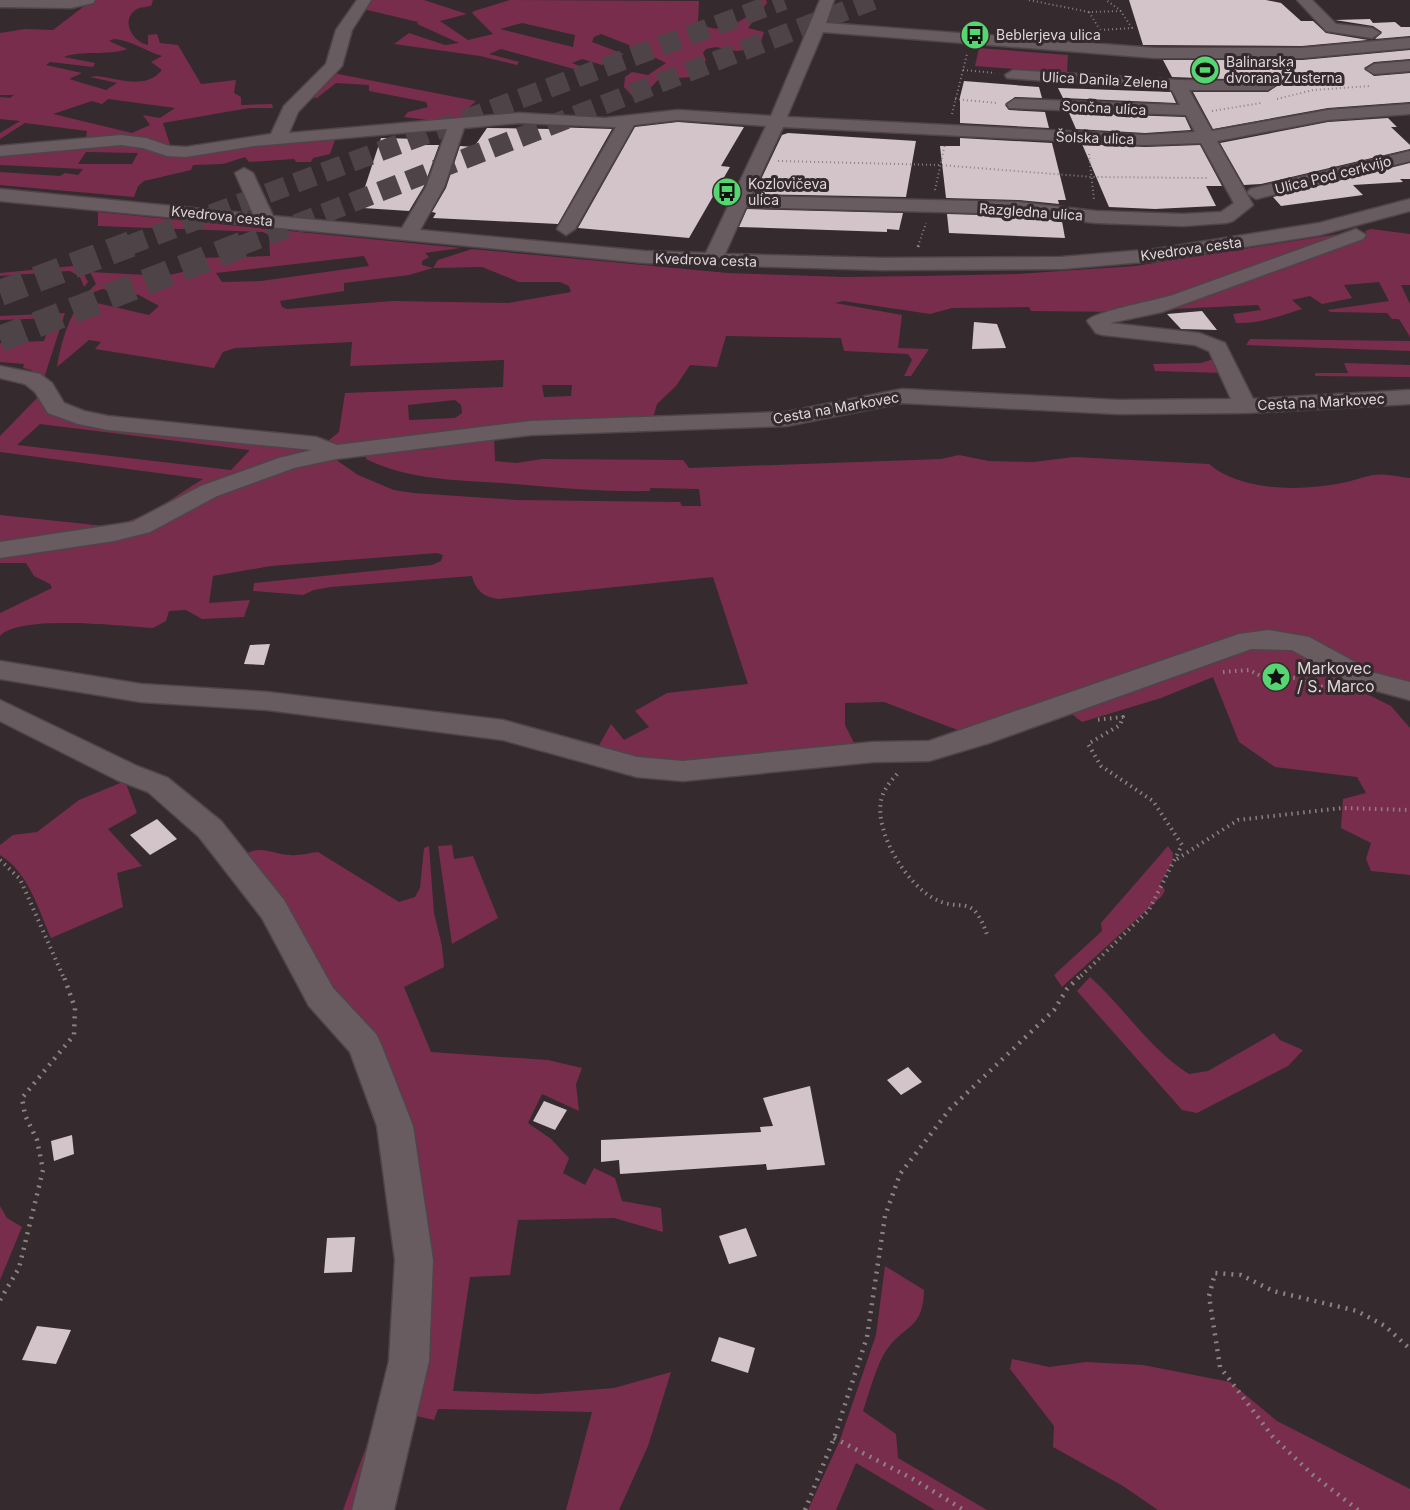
<svg xmlns="http://www.w3.org/2000/svg" width="1410" height="1510" font-family="Inter,sans-serif">
<style>
.green{fill:#792d4c;fill-rule:evenodd}
.building{fill:#d2c4c8}
.lines{fill:none;stroke-linecap:round;stroke-linejoin:round}
.highway-tunnel-far1{stroke:#4e4447;stroke-width:20;stroke-dasharray:20 10;stroke-linecap:butt}
.highway-tunnel{stroke:#4e4447;stroke-width:26;stroke-dasharray:26 13;stroke-linecap:butt}
.minor-casing{stroke:#4f4549;stroke-width:3}
.path-far3{stroke:#8b8284;stroke-width:2;stroke-dasharray:1 3;stroke-linecap:butt}
.path-far2{stroke:#8b8284;stroke-width:3;stroke-dasharray:1.5 4;stroke-linecap:butt}
.path-far1{stroke:#8b8284;stroke-width:4;stroke-dasharray:1.5 4.5;stroke-linecap:butt}
.path{stroke:#8b8284;stroke-width:4.5;stroke-dasharray:2 6;stroke-linecap:butt}
.minor{fill:#685c60;fill-rule:evenodd}
.labels{text-anchor:middle;stroke-width:6;stroke-linejoin:round;paint-order:stroke}
.far-poi-label{font-size:14px;fill:#dfd8da;stroke:#352a2d;text-anchor:start}
.far-street-label{font-size:14px;fill:#dfd8da;stroke:#352a2d}
.poi-label{font-size:16px;fill:#dfd8da;stroke:#352a2d;text-anchor:start}
</style>
<rect width="100%" height="100%" fill="#352a2d"/>
<path class="green" d="M93 0H153L151 6C146 7 141 7 137 9 119 20 133 42 148 45V35L157 34 160 43 178 45 201 84 236 80 234 93 241 97V105L272 104 273 108H249L163 123 172 151 162 147 65 141 86 137 87 131 25 123 0 139V133L20 121 0 119V97L10 98 14 95H0V33L25 29 53 30 83 7V4ZM114 39C130 40 146 51 162 56L151 62 162 70C145 90 120 79 97 76L90 77 117 83 106 90 69 79 82 73 46 65 50 62 93 67 95 63 64 57C81 50 108 56 127 49L109 41ZM108 99 175 108 160 118 143 115 150 125 132 133 53 114 92 101 102 104Z
M367 0H424L467 14 440 21 468 40 493 34 472 13 474 11 510 0 699 1 698 22C721 37 736 23 756 11V0H766L767 3 748 28 764 32 759 48 737 51 716 47 706 49 703 53 706 60 693 77 659 79 639 100 634 98 624 87 625 77 632 72 648 75 666 63 649 55 633 54 629 45 601 34 594 37 592 42 624 54 602 65 582 59 572 63 593 71 589 73 501 49 489 54 519 62 517 65 480 56 394 44 409 33 445 45 459 43 417 24 418 22 363 9ZM522 23 575 35 573 47 500 29Z
M979 48 1068 55 1067 73 975 66Z
M333 73 476 101 464 112 474 118 435 121 404 117 408 112 428 107 426 102 369 91V85L336 83 317 98 306 97Z
M336 137 330 154 313 158 311 162H296L294 159 249 162 245 157 223 164 193 165 191 170 144 181 138 186 134 197 0 185V172L60 176 65 173 78 175 83 169 0 165V153L115 141 163 152ZM86 152 138 153 132 164H78Z
M98 212 461 248 425 253 429 257 422 261V265L433 268 438 260 472 249 728 273 844 277 920 276 1017 274 1135 266 1345 233 1125 312 1031 311 1029 307 952 308 930 314 843 301 835 303 902 315 898 348 929 349 911 376H904L912 360 908 354 844 351 841 338 726 336 717 367 690 365 676 386 657 404 653 418 338 446 328 441 339 432 345 393 503 387 504 360 350 366 352 342 235 348 223 352 214 368 95 349 101 342 89 340 57 367C62 337 72 305 96 284L90 272 165 276 187 271 196 258 270 256 269 235 263 232 98 226ZM364 256 369 266 261 281 222 282 216 273ZM482 267 519 282H560L569 286 571 292 508 303 393 301 287 309 282 307 280 301 344 291V283L409 275 433 268ZM102 289 139 295 159 306 149 315 88 301 92 293ZM542 385H572L571 396 544 397ZM455 400 461 405 462 413 455 418 409 420 408 405Z
M1371 229 1410 234V285H1401L1410 304V337L1399 319H1392L1387 313 1331 312 1327 310 1389 301 1379 282 1344 285 1352 298 1322 304 1310 296 1292 300 1302 309C1279 316 1260 324 1236 323L1233 314 1261 310 1258 305 1172 309 1171 306 1367 235 1365 231Z
M79 251H85C80 264 81 270 88 282L84 287 80 277 70 271 0 276V273L73 266Z
M65 313 44 378 29 375 32 370 23 368 24 364 0 362V343L44 341 52 318 0 320V316Z
M1250 339 1410 341V351L1246 345Z
M1217 358 1223 373 1155 371 1153 364 1201 363Z
M1344 363 1410 365V377L1315 376V373H1348Z
M37 398H43L50 409 315 450 143 524 0 548V515L105 526C146 521 168 500 203 479L0 452V436ZM40 424 249 450V451L231 470 17 445Z
M494 436 495 461 516 463 542 459 683 460 689 468 941 459 959 455 989 461 1033 462 1074 457 1209 464C1242 492 1301 491 1342 483 1352 481 1363 477 1373 475 1385 473 1399 477 1410 478V686L1379 677 1281 634 968 734 884 702 845 703V725L856 747 707 765 636 762 597 749 611 724 624 740 649 727 635 711 667 693 748 684 713 577 499 599C485 598 475 590 472 576L331 587 314 590 303 595 253 591 254 583 432 565 441 561 443 555 437 553 271 566 213 576 209 603 250 600 244 617 202 619 186 610 169 611 166 621 153 628C123 626 19 614 0 636V613L52 588 50 584 34 576 26 563H0V555L86 541 218 490 332 457 358 475 394 490 413 493 517 500 680 502 682 506H701L699 489 650 488V491C600 492 551 487 502 483 455 480 409 480 366 459L365 454 431 449Z
M1249 645 1304 649 1338 671 1363 692 1391 706 1410 728V875L1371 871 1366 859 1371 843 1341 828 1343 799 1366 793 1357 777 1275 767 1239 742 1213 677 1161 698 1082 722 1064 708Z
M125 781 137 813 108 829 142 866 117 873 123 907 51 938C38 909 29 873 0 855V845L13 835 37 832 79 800Z
M452 845 454 859 473 856 498 918 452 944 438 846Z
M429 846 434 913 442 946 444 967 404 987 431 1052 548 1060 582 1068 576 1084 579 1111 542 1094 528 1123 551 1139 569 1158 563 1173 585 1185 594 1168 615 1178 622 1201 661 1208 663 1232 614 1218 518 1220 510 1275 470 1277 453 1391 538 1394 614 1388 671 1372 648 1446 619 1510H566L592 1412 438 1409 434 1420 408 1414 421 1226 330 989 244 855C261 844 272 854 290 855 299 856 309 853 318 852L399 902 415 897 420 888 424 848Z
M1168 846 1173 853 1172 863 1160 884 1165 890 1162 896 1062 987 1054 975 1102 931 1101 923Z
M1090 977C1125 1008 1149 1049 1189 1074L1208 1071 1274 1033 1280 1040 1303 1050 1288 1066 1197 1113 1182 1110 1077 991Z
M0 1206 7 1218 22 1227 0 1280Z
M885 1266 924 1290C923 1329 906 1324 888 1348 877 1362 869 1394 863 1411L896 1434 898 1458 987 1510H935L856 1463 836 1510H808L840 1440 876 1335Z
M1012 1359 1049 1367 1086 1362 1143 1365 1230 1382 1277 1421 1410 1489V1510H1158L1123 1486 1053 1447 1054 1426 1010 1369Z
M379 1421 365 1510H343L370 1436Z"/>
<path class="building" d="M1129 0H1266L1281 3 1301 21H1313L1326 33 1368 40 1302 46 1143 45Z
M1370 19 1373 23 1395 22 1401 27H1410V36L1375 39 1382 32 1373 26 1335 20Z
M1410 50V59L1374 62 1364 68 1374 76 1410 73V102L1328 108 1213 129 1193 92H1268L1278 85 1276 81 1172 77 1163 60H1302Z
M964 81 1039 87 1042 98 1015 97 1005 105 1009 110 1045 112 1049 128 960 123V97Z
M1058 88 1171 92 1176 103 1063 98Z
M1069 113 1185 117 1191 130 1145 133 1076 129Z
M1388 118 1397 127H1391L1410 145V149L1261 184 1244 185 1220 143 1328 122Z
M678 122 744 127 721 166 730 167 689 238 578 228 635 127Z
M551 127 612 129 558 224 433 218 436 213 432 212 446 188 460 146 474 147 487 128 549 129Z
M788 133 916 141 906 197 754 194 782 135Z
M381 138 420 139 422 145H439L424 186 409 211 363 208V193Z
M960 138 1052 143 1066 200H1058L1059 204 1019 200 946 198 940 146H960Z
M1082 144 1145 147 1200 145 1222 186H1206L1216 206 1155 209 1109 207Z
M1410 163V179H1400L1403 182 1353 185 1363 195 1281 206 1273 197Z
M747 209 903 213 899 230 887 229V232L739 227Z
M947 214 1019 216 1062 221 1065 238 949 233Z
M1202 311 1217 330 1181 329 1167 314Z
M974 322 997 324 1006 348 972 349Z
M270 644 264 665 244 664 250 645Z
M157 819 177 839 150 855 130 835Z
M908 1067 922 1082 901 1095 887 1080Z
M810 1086 825 1165 767 1170 766 1164 620 1174 619 1160 601 1162V1140L761 1132 760 1127 773 1126 763 1098Z
M544 1101 567 1110 555 1130 533 1121Z
M72 1135 74 1154 54 1161 51 1141Z
M746 1228 757 1256 729 1264 719 1236Z
M355 1237 352 1272 324 1273 327 1238Z
M37 1326 71 1330 56 1364 22 1360Z
M719 1337 755 1348 748 1373 711 1361Z"/>
<g class="lines">
<path class="highway-tunnel-far1" d="M127 246 784 0
M240 246 873 0"/>
<path class="highway-tunnel" d="M0 293 131 244
M0 339 244 244"/>
<g class="minor-casing">
<path id="minor" d="M0 0H95L93 3 71 8 0 7Z
M357 0H371L352 30 342 66 298 112 289 133 519 113 605 118 678 110 771 116 820 0H834L826 23 1155 48H1302L1410 38V48L1302 58H1155L823 32 787 117 1145 135 1195 132 1186 115 1009 108 1007 104 1015 99 1180 105 1172 90 1007 78 1005 75 1013 70 1178 80 1274 82 1276 85 1268 90H1189L1212 131 1328 110 1410 104V114L1328 120 1217 141 1253 205 1233 221 1226 223 1183 226 1096 223 1019 214 746 207 725 254 882 258 1061 257 1156 249 1319 223 1410 199V211L1320 235 1156 261 1061 269 882 270 645 263 0 201V189L253 214 235 173 244 168 253 173 273 216 402 228 426 187 447 129 254 146 186 157 167 156 143 148 121 145 0 156V146L121 135 146 138 169 146 186 147 271 134 284 106 326 64 336 30ZM678 120 766 126 706 253 645 251 420 230 444 187 464 128 519 123 616 127 557 229 566 235 575 229 634 125ZM783 127 1145 145 1201 143 1234 203 1221 212 1183 214 1096 211 1019 202 751 196Z
M1297 0H1312L1336 24 1372 28 1380 33 1372 38 1326 31Z
M1410 61V71L1374 74 1366 69 1374 64Z
M1410 151V161L1256 199 1247 193 1250 189Z
M1356 229 1366 235 1363 239 1162 312 1110 323 1199 333 1225 343 1253 399 1410 390V404L1245 413 1118 414 902 403 786 426 531 435 336 459 294 468 217 496 150 532 114 541 0 558V542L132 522 201 486 279 458 312 450 108 430 78 424 48 413 35 392 25 384 0 378V366L40 374 52 383 64 403 84 411 108 416 316 437 337 445 531 421 786 412 902 389 1118 400 1231 399 1209 351 1195 345 1103 335 1096 333 1087 321C1093 312 1157 300 1173 295Z
M1269 630 1309 637 1375 673 1410 682V700L1355 685 1292 650 1251 649 989 743 929 761 873 762 683 781 637 777 503 740 267 710 141 702 0 679V661L141 684 267 692 503 720 637 757 683 761 873 742 929 741 1239 634Z
M0 700 137 766 168 778 221 821 284 900 333 988 376 1034 381 1044 413 1126 433 1260 429 1361 394 1510H352L389 1361 395 1260 377 1126 350 1052 309 1006 262 918 199 837 148 792 117 780 0 721Z"/>
</g>
<path class="path-far3" d="M1029 0 1089 12
M1100 30 1089 12 1121 11
M1100 34V30L1132 28 1120 10 1106 0
M963 70 995 73
M955 99 997 103
M1277 99 1313 90 1370 86
M1212 111 1261 103
M952 114 967 54
M1089 154 1094 200
M778 161 940 165 1092 177 1208 178
M935 190 945 144
M918 246 926 223"/>
<path class="path-far2" d="M918 247 919 244"/>
<path class="path-far1" d="M1223 672 1249 670 1263 677 1299 678 1310 685 1338 689
M897 774C890 782 883 790 881 801 875 833 906 883 933 898 963 915 971 889 988 937
M1177 859 1238 820 1342 808 1410 810
M0 860 20 879 63 976
M1081 976 1149 910 1182 845 1153 801 1101 766 1088 744 1120 725 1123 717 1095 720"/>
<path class="path" d="M0 1300 19 1268 43 1170 37 1140 25 1115 22 1098 74 1035 75 1008 63 974
M834 1438 913 1479 964 1510
M805 1510 834 1438 867 1337 885 1216 900 1174 950 1109 1054 1010 1067 989 1082 974
M1358 1510 1313 1475 1273 1437 1220 1367 1209 1296 1215 1273 1241 1275 1273 1291 1357 1311 1385 1326 1410 1349"/>
<use href="#minor" class="minor"/>
</g>
<defs>
<g id="bus-disc" transform="scale(1.5)"><circle r="9.5" fill="#56d671" stroke="#352a2d"/><path d="M-5-6H5V4H4V6H2V4H-2V6H-4V4H-5ZM-3.5-4V0h7V-4ZM-3.5 1.2v1.5H-2V1.2ZM2 1.2v1.5H3.5V1.2Z" fill="#111"/></g>
<g id="stadium-disc" transform="scale(1.5)"><circle r="9.5" fill="#56d671" stroke="#352a2d"/><path d="M0-5a6.5 5 0 1 0 0 10a6.5 5 0 1 0 0-10ZM-3.5-1.8h7v3.6h-7Z" fill="#111"/></g>
<g id="sight-disc" transform="scale(1.5)"><circle r="9.5" fill="#56d671" stroke="#352a2d"/><path d="M0-6L1.8-2.2L6-1.7L2.9 1.2L3.7 5.4L0 3.3L-3.7 5.4L-2.9 1.2L-6-1.7L-1.8-2.2Z" fill="#111"/></g>
</defs>
<g fill-rule="evenodd">
<use href="#bus-disc" x="975" y="35"/>
<use href="#stadium-disc" x="1205" y="70"/>
<use href="#bus-disc" x="727" y="192"/>
<use href="#sight-disc" x="1276" y="677"/>
</g>
<g class="labels">
<g class="far-poi-label">
<text x="996" y="40">Beblerjeva ulica</text>
<text x="1226" y="67">Balinarska<tspan x="1226" dy="16">dvorana Žusterna</tspan></text>
<text x="748" y="189">Kozlovičeva<tspan x="748" dy="16">ulica</tspan></text>
</g>
<g class="far-street-label">
<text transform="translate(1105 80) rotate(3)" y="5">Ulica Danila Zelena</text>
<text transform="translate(1104 108) rotate(3)" y="5">Sončna ulica</text>
<text transform="translate(1095 138) rotate(2)" y="5">Šolska ulica</text>
<text transform="translate(1333 175) rotate(-14)" y="5">Ulica Pod cerkvijo</text>
<text transform="translate(1031 212) rotate(4)" y="5">Razgledna ulica</text>
<text transform="translate(222 216) rotate(6)" y="5">Kvedrova cesta</text>
<text transform="translate(1191 249) rotate(-8)" y="5">Kvedrova cesta</text>
<text transform="translate(706 260) rotate(2)" y="5">Kvedrova cesta</text>
<text transform="translate(1321 402) rotate(-3)" y="5">Cesta na Markovec</text>
<text transform="translate(836 408) rotate(-10)" y="5">Cesta na Markovec</text>
</g>
<g class="poi-label">
<text x="1297" y="674">Markovec<tspan x="1297" dy="18">/ S. Marco</tspan></text>
</g>
</g>
</svg>
